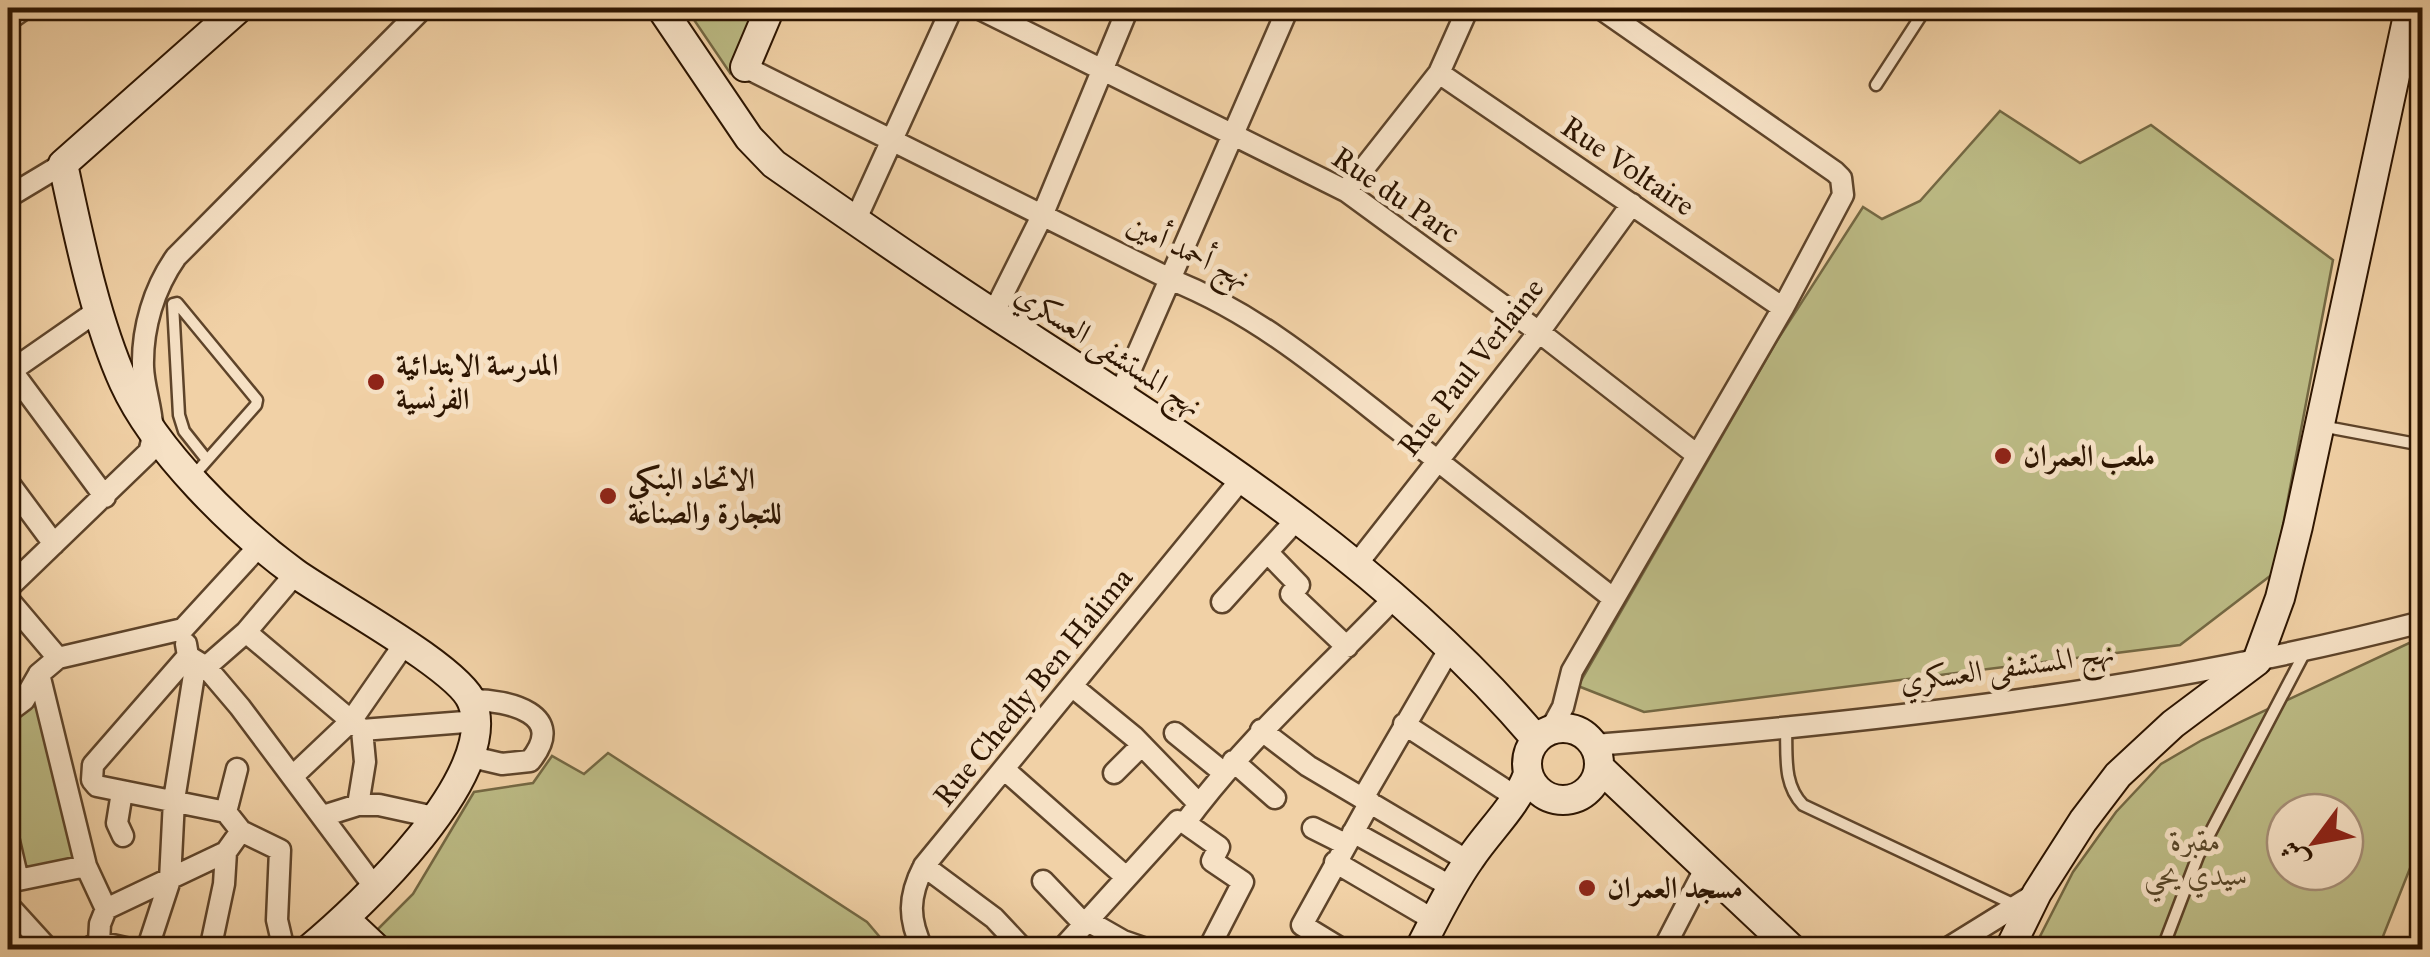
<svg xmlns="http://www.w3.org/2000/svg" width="2430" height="957" font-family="'IM FELL Great Primer',Amiri,serif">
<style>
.green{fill:#bcbb85;stroke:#746843;stroke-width:2.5;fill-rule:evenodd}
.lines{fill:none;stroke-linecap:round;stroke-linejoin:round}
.lane-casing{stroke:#5e442a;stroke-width:15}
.street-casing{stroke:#5e442a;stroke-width:25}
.secondary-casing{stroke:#2d1501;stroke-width:32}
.lane{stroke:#f6e1c5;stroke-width:10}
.street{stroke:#f6e1c5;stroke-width:20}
.secondary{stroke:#f6e1c5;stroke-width:28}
.poi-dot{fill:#8f2418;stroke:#f6e1c5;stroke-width:4}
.labels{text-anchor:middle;stroke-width:10;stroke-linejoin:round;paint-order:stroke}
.street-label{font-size:30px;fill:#2d1501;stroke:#f6e1c5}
.poi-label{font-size:30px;font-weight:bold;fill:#2d1501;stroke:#f6e1c5;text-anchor:start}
.park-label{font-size:30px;font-style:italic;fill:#584729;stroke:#f6e1c5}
</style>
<rect width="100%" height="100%" fill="#f1d1a6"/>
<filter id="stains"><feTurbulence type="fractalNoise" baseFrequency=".002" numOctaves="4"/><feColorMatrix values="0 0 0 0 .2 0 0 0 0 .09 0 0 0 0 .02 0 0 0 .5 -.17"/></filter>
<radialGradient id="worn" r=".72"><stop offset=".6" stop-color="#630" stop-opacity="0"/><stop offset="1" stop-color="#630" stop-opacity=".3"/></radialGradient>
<path class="green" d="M686 8H757L730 73Z
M2000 111 2080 163 2151 125 2333 260 2274 573 2180 645 1644 712 1578 686 1778 339 1863 207 1882 219 1920 201Z
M2422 637V838L2378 949 2033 950 2073 872 2116 812 2161 764 2202 740ZM2285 812H2345V872H2285Z
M36 676 82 865 19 880 8 835V718Z
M608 753 867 922 890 949 383 950 369 938 413 894 474 792 533 783 552 756 584 774Z"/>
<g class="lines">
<g class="lane-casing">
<path id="lane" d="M1876 85 1926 8
M173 304 177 303 257 400 256 405 194 475
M173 304 179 415 184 431 207 460
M2321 426 2422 445
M1786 729C1787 757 1783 784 1803 805L2015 905
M2162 950 2198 856 2306 650"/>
</g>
<g class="street-casing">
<path id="street" d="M978 8 1346 191 1539 332 1697 455
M8 20 25 8
M745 67 1172 280C1257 314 1325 372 1396 428 1469 485 1541 542 1614 599
M1439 73 1783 308
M1346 191 1439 73 1468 8
M8 197 63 164
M855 221 952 8
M993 314 1042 216 1128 8
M11 370 105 497
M8 373 100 309
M1120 394 1288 8
M8 482 54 544
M1269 554 1299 585 1291 594 1347 647
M1356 565 1539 332 1632 204
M8 588 149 452C159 425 144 395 143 367 142 328 154 288 176 257L423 8
M8 599 58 658
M1222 602 1297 519
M246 632 362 730 365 762 358 805
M186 644 188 656 206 667 240 707 376 889
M206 667 246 632 296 573
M1073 687 1134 737 1199 804
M472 700C508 700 569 714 530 761L502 764 472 757
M8 712 24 700 39 674
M1404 724 1519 799
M1551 729 1563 707 1572 671 1783 308 1843 195 1841 178 1835 172 1600 8
M362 730 478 721
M1261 730 1308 766 1468 861
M1175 733 1224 773
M1595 745C1873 722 2152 692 2422 622
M1233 761 1275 798
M1005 770 1126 877
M1114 773 1142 745
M293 776 351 721 405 643
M122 792 117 823 123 836
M1363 798 1450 648
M226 812 237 769
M323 816 358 805H379L434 817
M1185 823C1246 740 1323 673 1393 599
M1185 823 1219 847 1212 861 1243 882 1208 950
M1313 828 1345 844
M241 831 280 850 277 920 284 950
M1353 832 1452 887
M8 837 18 880 86 866
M1335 862 1434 920
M924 866 994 918 1024 950
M1043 881 1084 924
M8 905 49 950
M106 909 86 866 39 674 58 658 183 629 261 544
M1088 921 1123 941 1149 950
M99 942 100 924 106 909 226 852 241 831 226 812 97 786 92 780 93 765 188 656
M86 950 99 942 134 950
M147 950 170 880 174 800 196 662
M210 950 224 884 226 852
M923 950C908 919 908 897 924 866L1243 477
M1061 950 1178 821 1185 823
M1343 950 1302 925 1370 802
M1663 950 1706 867
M1945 950 2037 893"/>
</g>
<g class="secondary-casing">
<path id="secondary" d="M239 8 63 164C78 233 95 319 124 383 155 451 235 529 295 573 331 599 459 668 472 702 502 774 360 907 308 950
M661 8 749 138 774 164C847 215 920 266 994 314 1188 440 1385 561 1536 739
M745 67 770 8
M1527 764a36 36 0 1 1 72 0a36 36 0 1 1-72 0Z
M1600 768 1793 950
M345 919 378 950
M1419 950C1435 919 1450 887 1470 859 1490 829 1516 807 1528 774
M2009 950 2037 893 2083 821 2118 775 2173 724 2257 661 2280 598 2298 526 2407 20 2414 8"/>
</g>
<use href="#lane" class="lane"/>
<use href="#street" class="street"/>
<use href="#secondary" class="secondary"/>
</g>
<g class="poi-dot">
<circle cx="376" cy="382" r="10"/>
<circle cx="2003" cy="456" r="10"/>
<circle cx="608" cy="496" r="10"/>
<circle cx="1587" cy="888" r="10"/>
</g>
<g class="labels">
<g class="street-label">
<text transform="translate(1628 166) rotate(34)" y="10">Rue Voltaire</text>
<text transform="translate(1396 195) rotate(34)" y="10">Rue du Parc</text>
<text transform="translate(1189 251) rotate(26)" y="10">نهج أحمد أمين</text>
<text transform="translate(1109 350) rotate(33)" y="10">نهج المستشفى العسكري</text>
<text transform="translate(1471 367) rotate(-52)" y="10">Rue Paul Verlaine</text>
<text transform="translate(2007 667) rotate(-8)" y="10">نهج المستشفى العسكري</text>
<text transform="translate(1033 687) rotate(-51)" y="10">Rue Chedly Ben Halima</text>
</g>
<g class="poi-label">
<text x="396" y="375">المدرسة الابتدائية<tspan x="396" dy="34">الفرنسية</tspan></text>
<text x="2023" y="466">ملعب العمران</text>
<text x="628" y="489">الاتحاد البنكي<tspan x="628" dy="34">للتجارة والصناعة</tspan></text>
<text x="1607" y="898">مسجد العمران</text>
</g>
<g class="park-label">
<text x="2196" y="851">مقبرة<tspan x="2196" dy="34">سيدي يحي</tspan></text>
</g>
</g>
<rect width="2430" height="957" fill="none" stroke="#f1d1a6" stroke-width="40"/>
<rect x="10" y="10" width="2410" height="937" fill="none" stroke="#2d1501" stroke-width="5"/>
<rect x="20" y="20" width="2390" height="917" fill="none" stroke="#2d1501" stroke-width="2.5"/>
<g transform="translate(2315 842) rotate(238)"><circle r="48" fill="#f6e1c5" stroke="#a68f77" stroke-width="2.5"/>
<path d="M0-8L18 38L0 25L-18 38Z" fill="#8f2418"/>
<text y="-15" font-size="28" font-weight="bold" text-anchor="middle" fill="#2d1501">ش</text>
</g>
<rect width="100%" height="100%" filter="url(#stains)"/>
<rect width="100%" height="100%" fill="url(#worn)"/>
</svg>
